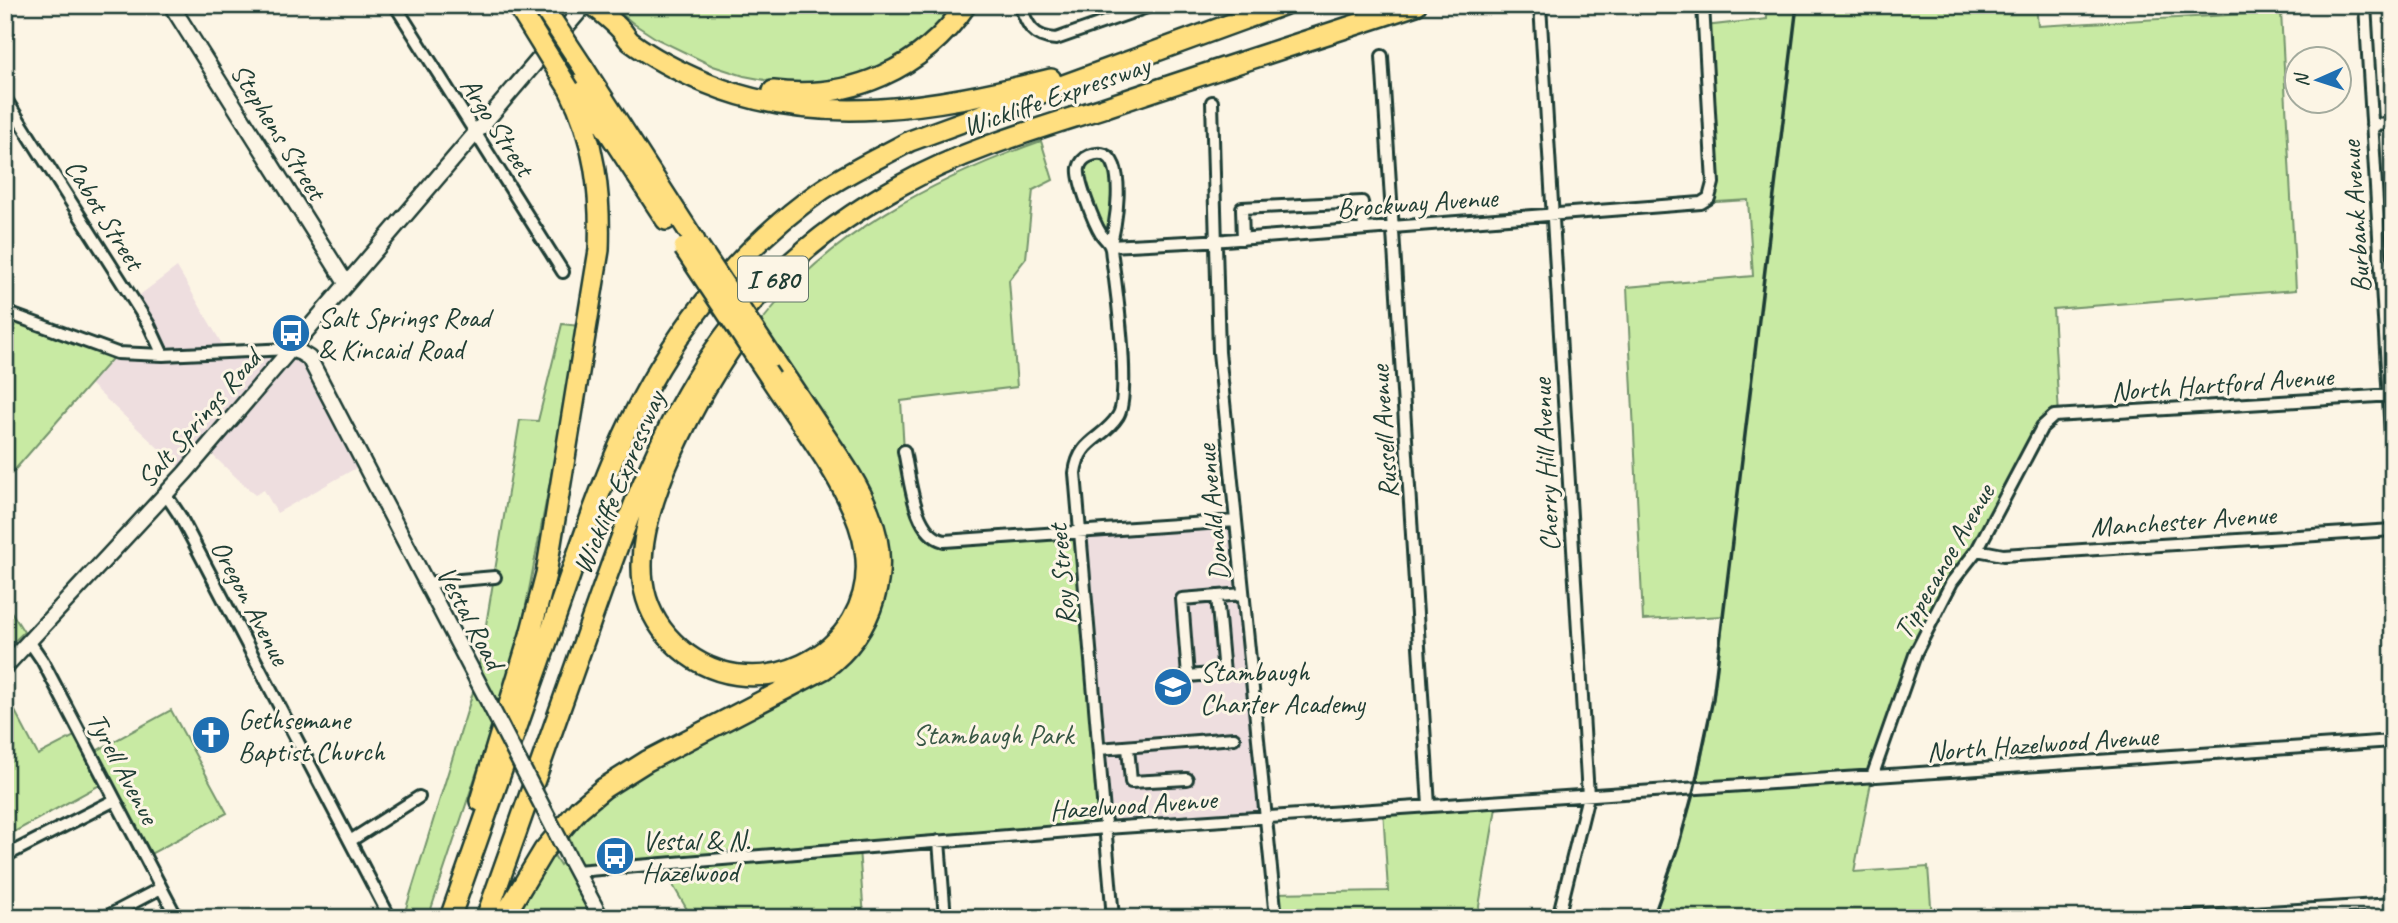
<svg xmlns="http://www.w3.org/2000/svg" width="2398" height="923" font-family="Caveat,sans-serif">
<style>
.built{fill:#eededf}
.green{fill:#c8eaa3;stroke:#74946c;stroke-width:2}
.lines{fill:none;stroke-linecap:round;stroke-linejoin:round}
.minor-casing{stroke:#1f3d34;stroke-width:16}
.tertiary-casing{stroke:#1f3d34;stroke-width:19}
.motorway-casing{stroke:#1f3d34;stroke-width:24}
.minor{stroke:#fcf5e5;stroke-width:10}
.tertiary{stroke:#fcf5e5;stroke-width:14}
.motorway{stroke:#ffdf80;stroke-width:19}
.rail{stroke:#1f3d34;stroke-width:3.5}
.tertiary-bridge-casing{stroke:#1f3d34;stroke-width:19;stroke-linecap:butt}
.motorway-bridge-casing{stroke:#1f3d34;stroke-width:24;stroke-linecap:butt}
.tertiary-bridge{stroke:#fcf5e5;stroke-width:14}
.motorway-bridge{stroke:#ffdf80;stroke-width:19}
.labels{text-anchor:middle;stroke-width:6;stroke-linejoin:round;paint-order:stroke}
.shield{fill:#fcf5e5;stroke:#617469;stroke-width:2}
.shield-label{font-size:26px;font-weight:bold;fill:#1f3d34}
.street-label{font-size:28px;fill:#1f3d34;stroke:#fcf5e5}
.poi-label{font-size:28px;fill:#1f3d34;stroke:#fcf5e5;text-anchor:start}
.park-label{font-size:28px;fill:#385745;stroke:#fcf5e5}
</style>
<rect width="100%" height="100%" fill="#fcf5e5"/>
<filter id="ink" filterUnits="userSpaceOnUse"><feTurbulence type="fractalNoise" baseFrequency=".0143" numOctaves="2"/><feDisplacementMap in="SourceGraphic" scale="14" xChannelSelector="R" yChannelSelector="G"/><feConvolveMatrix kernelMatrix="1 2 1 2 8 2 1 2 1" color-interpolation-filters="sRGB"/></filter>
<g filter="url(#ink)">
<path class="built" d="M177 267 226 351 301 353 363 464 277 513 264 490 255 495 206 449 185 473 90 384 117 353 163 355 133 300Z
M1236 521 1265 817 1106 828 1080 532Z"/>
<path class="green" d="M611 5H958L921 46 854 80 791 85 744 76 713 66 657 39 634 24Z
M1766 5H2036L2038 26 2281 12 2296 290 2053 309 2059 416H2054L1930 624 1872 777 1854 872 1928 867 1932 918H1653C1668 876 1683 834 1694 790 1709 733 1717 674 1724 616L1643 620 1627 287 1753 276 1748 200 1701 203 1709 198 1705 26 1767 19Z
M1041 141 1053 180 1033 190 1026 258 1009 280 1017 387 901 401 904 451 918 515 938 540 1080 532 1106 828 859 848 864 918H692L660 863 577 871 601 918H515L552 852 560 865 576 852 566 832 595 804 635 778 755 715 791 699 825 679 885 591 760 323C831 232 934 179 1041 141Z
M1089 156 1114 163 1110 246 1100 233 1081 164Z
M5 312 117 353 5 481Z
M562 324 580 326 517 652 428 918H403L477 679 520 420 538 421Z
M5 602 24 632 5 650Z
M5 692 38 755 80 733 91 754 171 710 227 813 145 857 105 782 5 837Z
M1497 802 1477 918H1276L1273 893 1388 891 1383 808Z"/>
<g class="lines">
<g class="minor-casing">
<path id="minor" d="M395 5 563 272
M1020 5C1027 25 1033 38 1056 39L1153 5
M1540 5 1588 796 1558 918
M2365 5 2393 467
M1382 56 1429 806
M5 98 149 325 163 355
M1212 102 1219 352 1276 918
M2372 125 2393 124
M1243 239 1242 208 1362 202 1364 229
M5 312 117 353 163 355 290 349
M904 451C910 477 913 534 944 541L1236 521
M166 495 180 516 390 918
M1977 550 2003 555 2393 530
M425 583 495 577
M1217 596 1224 673 1188 676 1182 599 1243 594
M29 641 42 660 177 918
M1128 747 1131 782 1187 779
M1099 749 1234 738
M1872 777 1916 652 1952 582 1977 550 2042 427 2054 416 2393 395
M350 841 419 797
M939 841 945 918
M5 856 115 800
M576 871 1106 828 2393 741
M104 918 161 888
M1113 918 1075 473C1079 439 1103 440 1118 416 1131 395 1116 285 1112 257 1111 253 1112 250 1110 246 1109 242 1104 238 1101 234 1094 223 1077 180 1079 168 1080 163 1084 158 1089 156 1094 154 1100 153 1105 155 1126 164 1116 227 1110 246L1225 240 1701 203 1709 198 1713 183 1703 5
M2172 918 2393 904"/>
</g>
<g class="tertiary-casing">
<path id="tertiary" d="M171 5 346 283
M290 349 301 353 309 358 489 703
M5 667 185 473 585 5
M569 858 601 918"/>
</g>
<g class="motorway-casing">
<path id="motorway" d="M593 5C602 13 613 21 621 30 625 34 627 39 631 42 654 59 680 72 706 83 819 130 937 107 1051 79
M583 67 695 241
M577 84 666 220
M773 91C849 101 923 69 966 5
M744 330C701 388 633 508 643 582 646 605 657 626 673 642 747 718 881 656 865 550 857 493 802 427 771 379
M480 801 530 635 546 574 599 250C601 194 595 139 569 89
M450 918C484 823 517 728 550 633 573 568 594 502 622 439 666 342 734 251 822 190 850 171 881 157 910 141L1283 5
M486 918C518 826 551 735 583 644 652 446 706 292 901 185 964 150 1037 129 1106 107 1209 72 1313 39 1416 5
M503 918 544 850 579 809 604 788 647 761 824 669C874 632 893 570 869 512 858 483 840 458 823 433 806 408 789 382 772 357"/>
</g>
<use href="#minor" class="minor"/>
<use href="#tertiary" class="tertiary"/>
<use href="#motorway" class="motorway"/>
<path class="rail" d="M1653 918 1679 844 1694 790 1713 699 1797 5"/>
<g class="tertiary-bridge-casing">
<path id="tertiary-bridge" d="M489 703 569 858"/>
</g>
<g class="motorway-bridge-casing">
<path id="motorway-bridge" d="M517 5 569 89
M542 5 583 67
M699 247 772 357
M684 248 771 379"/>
</g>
<use href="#tertiary-bridge" class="tertiary-bridge"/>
<use href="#motorway-bridge" class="motorway-bridge"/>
</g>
</g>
<defs>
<g id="bus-disc" transform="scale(2.0125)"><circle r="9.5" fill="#1f6fb2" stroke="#fcf5e5"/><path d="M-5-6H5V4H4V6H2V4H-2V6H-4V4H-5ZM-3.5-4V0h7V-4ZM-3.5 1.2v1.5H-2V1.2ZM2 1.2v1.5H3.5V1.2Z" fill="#fff"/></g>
<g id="school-disc" transform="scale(2.0125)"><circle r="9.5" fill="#1f6fb2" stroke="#fcf5e5"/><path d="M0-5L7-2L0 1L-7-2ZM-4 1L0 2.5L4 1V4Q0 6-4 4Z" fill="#fff"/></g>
<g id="church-disc" transform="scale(2.0125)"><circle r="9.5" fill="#1f6fb2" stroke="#fcf5e5"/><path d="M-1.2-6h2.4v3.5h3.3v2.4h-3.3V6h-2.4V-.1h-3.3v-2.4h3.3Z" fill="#fff"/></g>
</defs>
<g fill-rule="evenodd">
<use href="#bus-disc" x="291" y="333"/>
<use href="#school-disc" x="1173" y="687"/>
<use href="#church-disc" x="211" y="735"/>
<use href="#bus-disc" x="615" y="856"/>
</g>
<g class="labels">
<rect class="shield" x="738" y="256.5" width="70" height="45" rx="5"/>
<g class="shield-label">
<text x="773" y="288">I 680</text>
</g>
<g class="street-label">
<text transform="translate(1056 95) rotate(-19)" y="10">Wickliffe Expressway</text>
<text transform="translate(498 126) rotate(57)" y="10">Argo Street</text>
<text transform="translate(279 131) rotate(58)" y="10">Stephens Street</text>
<text transform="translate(1417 202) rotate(-4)" y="10">Brockway Avenue</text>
<text transform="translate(105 214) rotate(58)" y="10">Cabot Street</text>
<text transform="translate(2355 217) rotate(-94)" y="10">Burbank Avenue</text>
<text transform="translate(2222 383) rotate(-4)" y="10">North Hartford Avenue</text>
<text transform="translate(198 418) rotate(-49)" y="10">Salt Springs Road</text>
<text transform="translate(1383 432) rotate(-94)" y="10">Russell Avenue</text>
<text transform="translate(1545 465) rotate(-93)" y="10">Cherry Hill Avenue</text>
<text transform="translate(618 482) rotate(-67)" y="10">Wickliffe Expressway</text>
<text transform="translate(1212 513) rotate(-96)" y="10">Donald Avenue</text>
<text transform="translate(2183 520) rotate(-4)" y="10">Manchester Avenue</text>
<text transform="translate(1943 561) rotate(-60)" y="10">Tippecanoe Avenue</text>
<text transform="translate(1061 575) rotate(-95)" y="10">Roy Street</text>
<text transform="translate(251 602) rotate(62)" y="10">Oregon Avenue</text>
<text transform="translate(471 617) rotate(62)" y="10">Vestal Road</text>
<text transform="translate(2042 743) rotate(-4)" y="10">North Hazelwood Avenue</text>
<text transform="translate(124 768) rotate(62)" y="10">Tyrell Avenue</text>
<text transform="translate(1133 804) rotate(-4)" y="10">Hazelwood Avenue</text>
</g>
<g class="poi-label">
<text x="318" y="327">Salt Springs Road<tspan x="318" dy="32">&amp; Kincaid Road</tspan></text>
<text x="1200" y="681">Stambaugh<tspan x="1200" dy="32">Charter Academy</tspan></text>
<text x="238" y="729">Gethsemane<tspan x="238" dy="32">Baptist Church</tspan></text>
<text x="642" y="850">Vestal &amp; N.<tspan x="642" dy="32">Hazelwood</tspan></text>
</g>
<g class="park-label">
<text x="993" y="744">Stambaugh Park</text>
</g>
</g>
<rect width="2398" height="923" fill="none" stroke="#fcf5e5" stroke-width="28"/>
<rect x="14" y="14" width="2370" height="895" fill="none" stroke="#1f3d34" stroke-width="2.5" filter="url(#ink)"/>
<g transform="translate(2318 80) rotate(267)"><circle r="33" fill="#fcf5e5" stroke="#a4ab9e" stroke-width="2"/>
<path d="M0-5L12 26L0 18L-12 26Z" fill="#1f6fb2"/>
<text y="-10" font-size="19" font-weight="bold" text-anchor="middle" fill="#1f3d34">N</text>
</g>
</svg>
